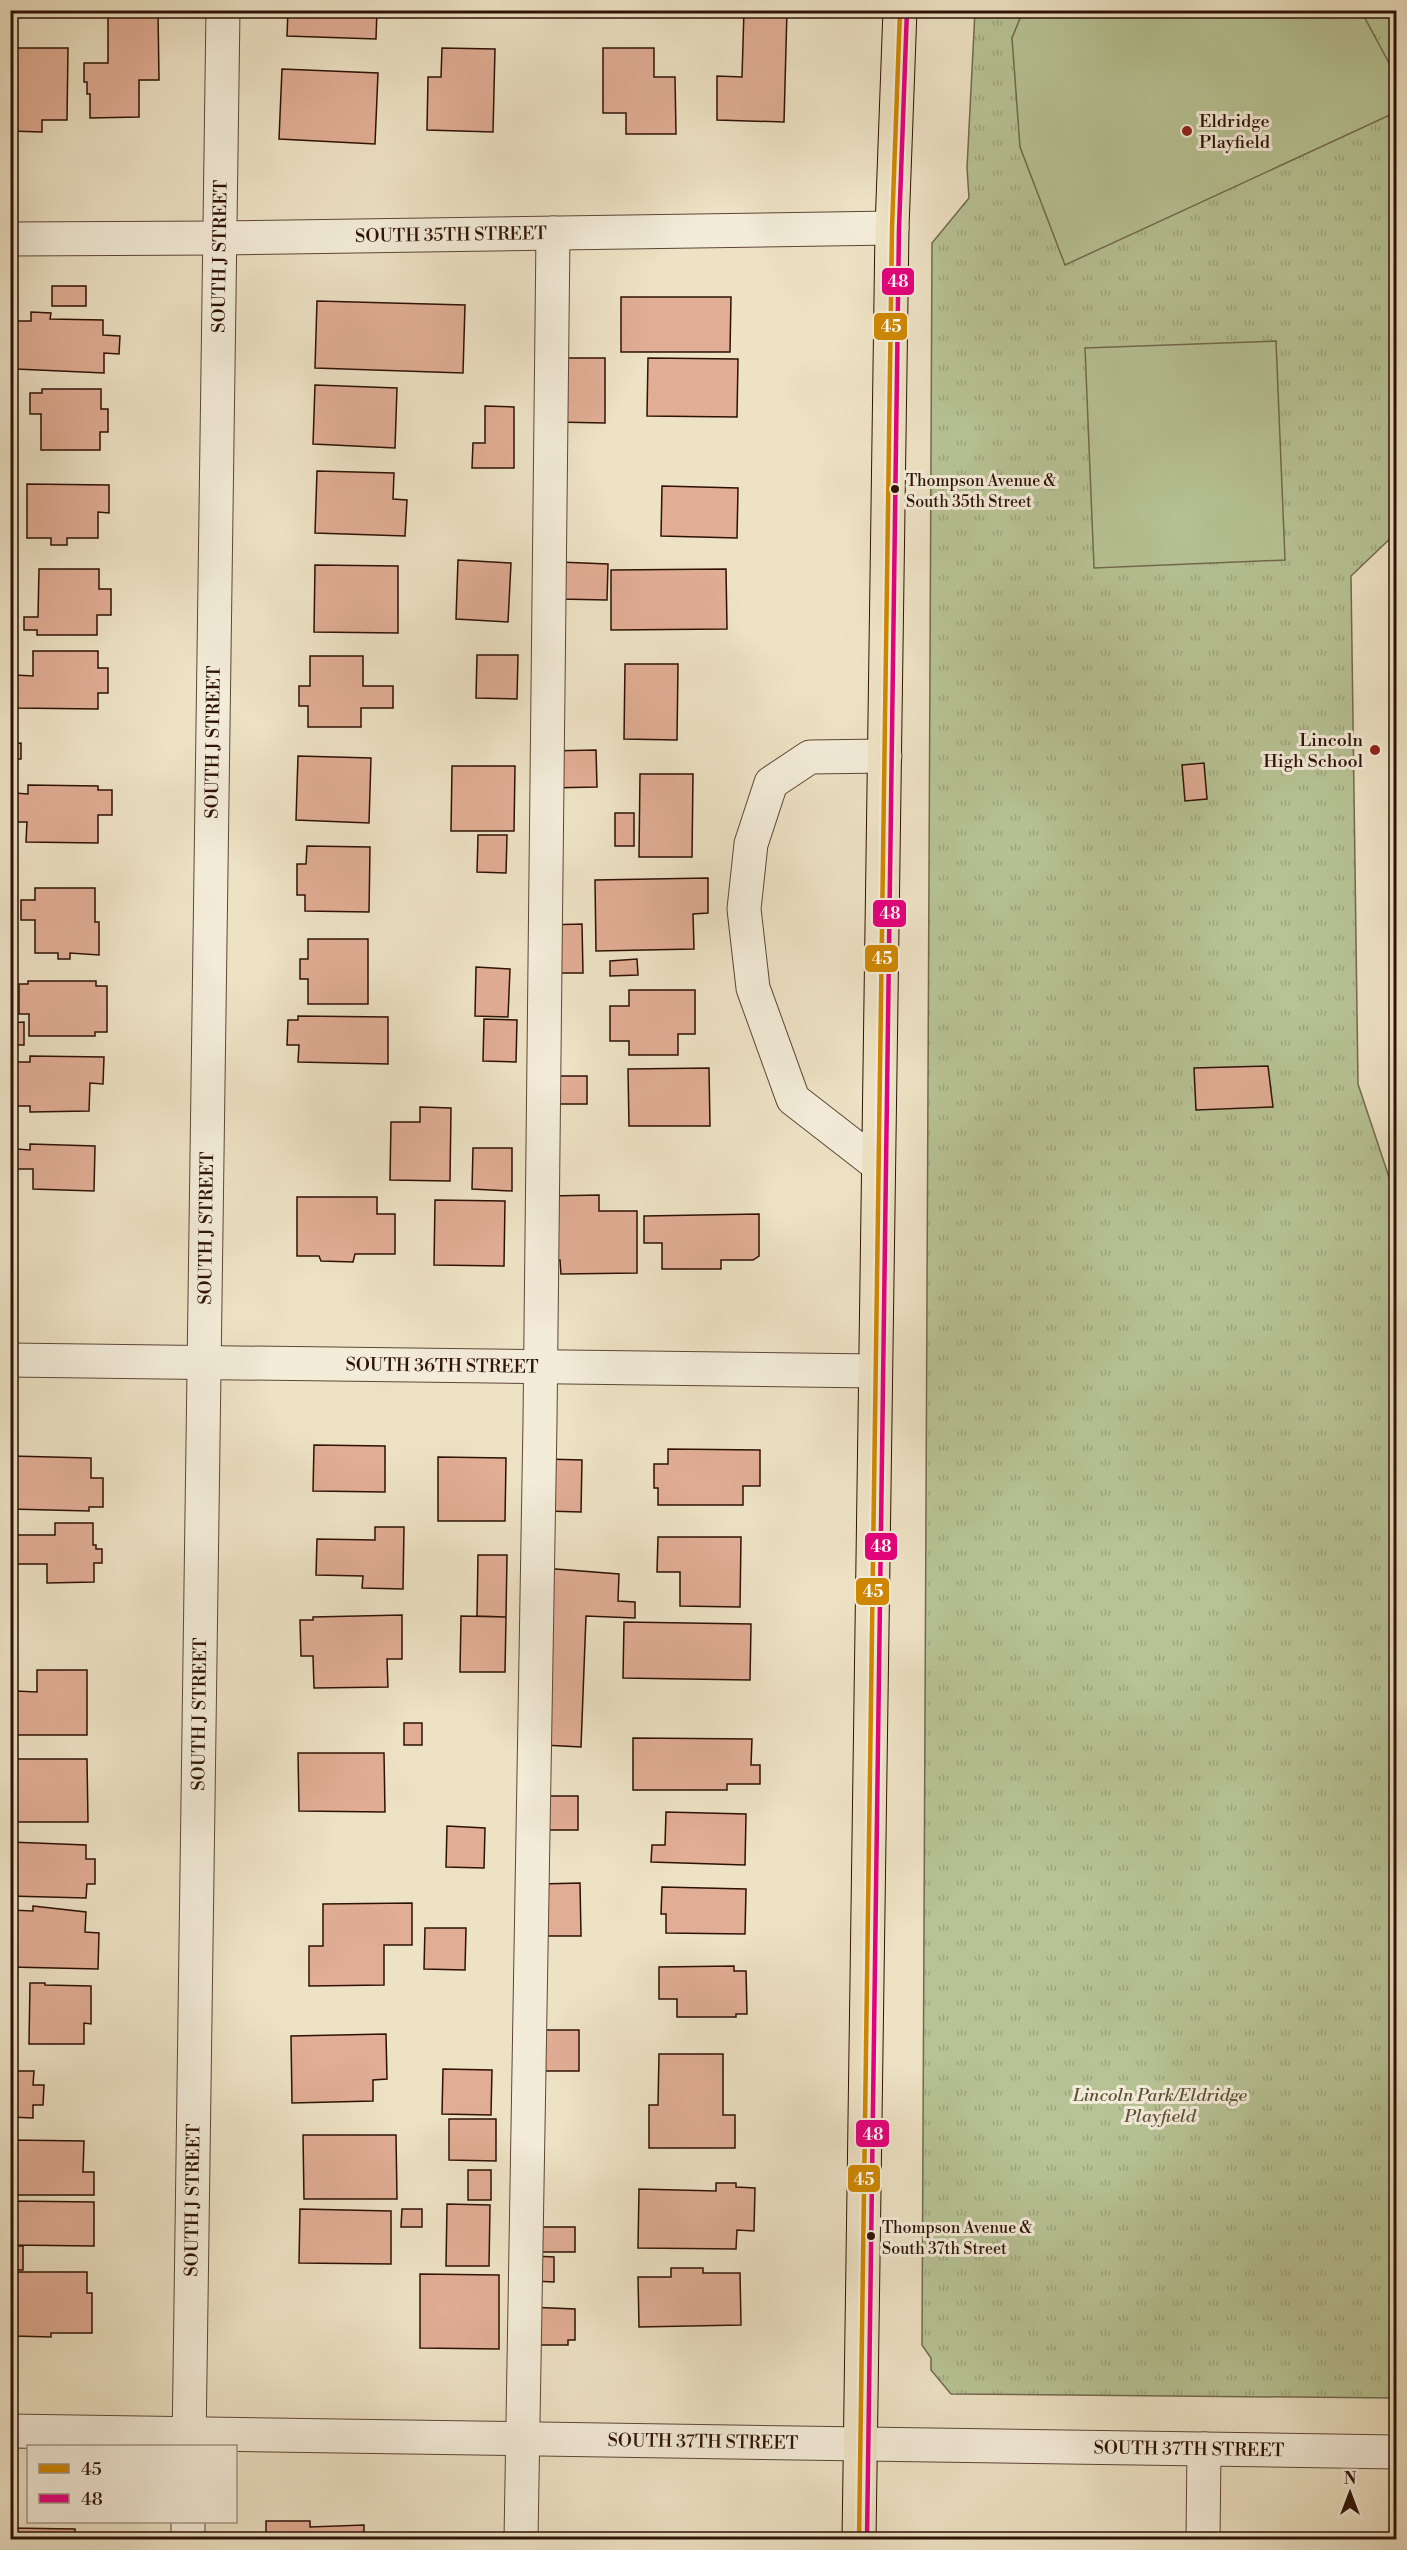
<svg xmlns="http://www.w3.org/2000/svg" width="1407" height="2550" font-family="'Libre Bodoni',serif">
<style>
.grass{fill:url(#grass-tufts);stroke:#726a4e;stroke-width:1.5}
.pitch{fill:#b7c395;stroke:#726a4e;stroke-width:1.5}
.building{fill:#e1ad95;stroke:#2e1206;stroke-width:1.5}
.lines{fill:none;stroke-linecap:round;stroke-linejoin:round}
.minor-casing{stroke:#5e4636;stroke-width:35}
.major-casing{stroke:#2e1206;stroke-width:35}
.minor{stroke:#f3ecd9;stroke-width:33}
.major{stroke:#ede2c4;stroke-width:33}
.bus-1-casing{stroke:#f3ecd9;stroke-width:9}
.bus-2-casing{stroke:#f3ecd9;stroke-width:9}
.bus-1{stroke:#cf8801;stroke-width:4.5}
.bus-2{stroke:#e5007d;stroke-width:4.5}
.poi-dot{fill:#8f2418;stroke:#f3ecd9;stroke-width:2}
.bus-dot{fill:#2e1206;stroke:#f3ecd9;stroke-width:2}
.labels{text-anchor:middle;stroke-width:6;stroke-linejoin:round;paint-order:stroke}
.bus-label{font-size:16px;fill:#2e1206;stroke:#f3ecd9;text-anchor:start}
.poi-label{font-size:18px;fill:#2e1206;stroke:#f3ecd9;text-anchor:start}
.street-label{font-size:18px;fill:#2e1206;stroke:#f3ecd9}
.park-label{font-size:18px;font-style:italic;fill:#5e5038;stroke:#f3ecd9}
.line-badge{stroke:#f3ecd9;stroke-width:2}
.badge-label{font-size:16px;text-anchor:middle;font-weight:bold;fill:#fff}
</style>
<defs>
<pattern id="grass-tufts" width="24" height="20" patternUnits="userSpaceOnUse" patternTransform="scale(1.5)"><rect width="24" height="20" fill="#b7c395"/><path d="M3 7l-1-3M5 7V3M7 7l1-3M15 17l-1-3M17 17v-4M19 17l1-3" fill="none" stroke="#9ea67f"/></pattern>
</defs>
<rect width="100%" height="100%" fill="#ede2c4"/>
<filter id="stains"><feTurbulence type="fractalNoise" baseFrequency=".00333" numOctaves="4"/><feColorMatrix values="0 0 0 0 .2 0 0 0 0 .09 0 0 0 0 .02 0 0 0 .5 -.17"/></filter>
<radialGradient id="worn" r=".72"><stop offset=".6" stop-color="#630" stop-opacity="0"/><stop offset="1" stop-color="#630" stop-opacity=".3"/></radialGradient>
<path class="grass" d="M975 11H1396V533L1351 576 1358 1084 1396 1198V2398L951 2394 931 2370V2358L922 2345 932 243 969 198 967 168Z"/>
<path class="pitch" d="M1023 11H1361L1396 76V99L1390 115 1065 265 1020 147 1012 38Z
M1276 341 1285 560 1094 568 1085 348Z"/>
<path class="building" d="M288 10H377L376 39 287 36Z
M744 10H787L784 122 717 120V76L742 77Z
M108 12H158L159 80H139V117L90 118V94H87V82H84V63H108Z
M15 48H68L67 120H42V132L10 131V80H15Z
M442 48 495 49 493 132 427 130 428 77H441Z
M603 48H654V77H675L676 134H626V113H603Z
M282 69 378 73 375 144 279 139Z
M52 286H86V306H52Z
M621 297H731L730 352H621Z
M317 301 465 305 463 373 315 368Z
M31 312 51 313 50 319 103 320V335L120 336 119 354 104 353V373L16 369V366H10V321H31Z
M555 358H605V423L555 422Z
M648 358 738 359 737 417 647 416Z
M315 385 397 388 395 448 313 444Z
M42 389H101V409H108V432H100V450H41V414H30V393H42Z
M485 406 514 407V468H472L473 443H485Z
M317 471 394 473 393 499 407 500 405 536 315 533Z
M27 484 109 485V513L98 512V538H67V545H51V538H27Z
M662 486 738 488 737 538 661 536Z
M458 560 511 563 508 622 456 619Z
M559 562 608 564 607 600 559 599Z
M315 565 398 566V633L314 632Z
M39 569H99V589H111V615H97V635H37V630H24V617H38Z
M726 569 727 629 611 630V570Z
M33 651H98V668H108V693H98V709L15 708V675L33 676Z
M477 655H518L517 699 476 698Z
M310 656H363V686H393V708H361V727H308V706H299V686H310Z
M625 664H678L677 740 624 739Z
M10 725 12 744 21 743V759H11L10 772Z
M596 750 597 787 548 788V751Z
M298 756 371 758 369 823 296 820Z
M1204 763 1207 799 1185 801 1182 765Z
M452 766H515L514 831H451Z
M640 774H693L692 857H639Z
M28 785 98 786V790H112V815H98V843L26 842 27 822H13L14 793 28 794Z
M615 813H634V846H615Z
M478 835H507L506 873 477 872Z
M307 846 370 847 369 912 305 911V895H297V864H306Z
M708 878V913L693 914 694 949 596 951 595 880Z
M35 888H95V922H99V955L70 953V959H58V953H35V920H21V900H35Z
M582 924 583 973H546L545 925Z
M308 939H368V1004H308V979H300V959H308Z
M637 959 638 975 610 976V961Z
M476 967 510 969 508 1017 475 1016Z
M28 981H96V986H107V1032H95V1036H29V1014H19V984H28Z
M629 990H695V1034H678V1055H629V1041H610V1006H629Z
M298 1016 388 1017V1064L298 1062 299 1045H287L288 1020H298Z
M484 1019 517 1020 516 1062 483 1061Z
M24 1022V1045H10V1023Z
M30 1056 104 1057 103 1084 90 1083 89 1111 30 1112V1106H10V1062H30Z
M1268 1066 1273 1107 1196 1110 1194 1068Z
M709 1068 710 1126H629L628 1069Z
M549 1076H587V1104H550Z
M420 1107 451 1108 450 1181 390 1180 391 1122H420Z
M30 1144 95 1146 94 1191 33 1189V1169H16L17 1149 30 1150Z
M473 1148H512V1191L472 1189Z
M599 1195V1211H637V1273L561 1274 560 1260 550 1261 549 1196Z
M297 1197H377V1214H395V1254H355L353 1262 321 1261 319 1256H297Z
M435 1200 505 1201 504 1266 434 1265Z
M759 1214V1256L753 1260H721V1269H662V1243H644V1216Z
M314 1445 385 1446V1492L313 1491Z
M668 1449 760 1450V1486H743V1505H658V1488H654V1464H668Z
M11 1456 91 1458V1478H103V1507H89V1511L10 1509Z
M438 1457 506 1458 505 1521H438Z
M546 1459 582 1460 581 1512 545 1511Z
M55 1523H93V1545H96V1549H102V1563H94V1582L47 1583V1564H10V1535H55Z
M375 1527H404L403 1589 362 1588 363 1576 316 1575 317 1539 375 1540Z
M658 1537H741L740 1607 680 1606V1572H657Z
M478 1555H507L506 1617 477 1616Z
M543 1568 619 1574 618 1601 635 1602V1618L586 1616 581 1747 543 1745Z
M402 1615V1659H387L388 1687 314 1688 313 1656H301L300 1620H313V1617Z
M461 1616 506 1617 505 1672H460Z
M624 1622 751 1624 750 1680 623 1678Z
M37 1670H87V1735H13L10 1699H15V1691L37 1692Z
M404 1723H422V1745H404Z
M633 1738 752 1739 751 1765H760V1784H727V1790H633Z
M298 1753H384L385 1812 299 1811Z
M10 1759H87L88 1822H17V1820H10Z
M537 1796H578V1830H537Z
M666 1812 746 1814 745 1865 651 1862 652 1845H665Z
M447 1826 485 1828 484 1868 446 1867Z
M10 1842 86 1845V1859H95V1884H87L86 1898 10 1896Z
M580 1883 581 1936H540V1884Z
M662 1887 746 1889 745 1934 666 1933V1914H661Z
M412 1903V1945H384V1985L309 1986V1946H323V1904Z
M33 1906 86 1912 85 1932 99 1933 98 1969 10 1967V1910L33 1911Z
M425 1928H466L465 1970 424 1969Z
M734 1966V1971H746L747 2014H736V2017H677V1999H659V1967Z
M30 1983H45V1985L91 1986V2024L84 2023V2044H29Z
M539 2030H579V2071H539Z
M386 2034 387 2079 373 2080V2101L292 2103 291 2036Z
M659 2054H723V2115H735V2148H649V2105H658Z
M443 2069 492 2070 491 2115 442 2114Z
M10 2071H34L33 2085H44L43 2105H33V2118L10 2117Z
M449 2119H496V2161L449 2160Z
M303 2135H396L397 2199H304Z
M10 2140 84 2141 83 2172H94V2195H10Z
M468 2170H491V2200H468Z
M716 2183H736V2187L755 2188 754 2231 737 2230 736 2249 638 2248 639 2189 716 2191Z
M10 2201 94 2202V2246L10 2245Z
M447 2204 490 2205 489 2266H446Z
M300 2209 391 2211V2264L299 2263Z
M402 2209H422V2227H401Z
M535 2227H575V2252H535Z
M10 2246H23V2270H10Z
M534 2256 554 2257V2282L533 2281Z
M671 2268H703V2273H740L741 2325 639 2327 638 2277H671Z
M10 2272H87V2293H92V2333H51V2337L14 2336V2332H10Z
M420 2274 499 2275V2349L420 2348Z
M528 2307 575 2309V2340H568V2345H529Z
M266 2521H310V2527L364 2525V2540H266Z
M10 2528 75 2529V2540H10Z
M662 2534 722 2537V2540H662Z
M1309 2535 1396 2536V2540H1309Z"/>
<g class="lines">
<g class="minor-casing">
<g id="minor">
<path id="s1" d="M10 239 219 238 892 228"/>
<path d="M878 1165 793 1099 753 988 744 909 751 844 771 783 810 757 885 756"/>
<path id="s2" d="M10 1360 875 1371"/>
<path id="s3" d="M10 2431 1396 2452"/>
<path id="s4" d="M189 2446 223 10"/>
<path d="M188 2540V2522"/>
<path d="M521 2540 540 1421 553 233"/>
<path d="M1203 2540 1204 2449"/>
</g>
</g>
<g class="major-casing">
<path id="major" d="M859 2540 892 228 900 10"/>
</g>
<use href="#minor" class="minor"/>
<use href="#major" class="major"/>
<g class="bus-1-casing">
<path id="bus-1" d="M859 2540 892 228 900 10"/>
</g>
<g class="bus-2-casing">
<path id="bus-2" d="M867 2540 899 228 907 10"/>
</g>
<use href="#bus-1" class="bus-1"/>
<use href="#bus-2" class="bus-2"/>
</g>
<g class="poi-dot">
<circle cx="1187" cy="131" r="6"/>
<circle cx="1375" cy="750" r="6"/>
</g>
<g class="bus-dot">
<circle cx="895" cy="489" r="5"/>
<circle cx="871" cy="2236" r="5"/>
</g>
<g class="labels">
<g class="bus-label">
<text x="906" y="486">Thompson Avenue &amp;<tspan x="906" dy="21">South 35th Street</tspan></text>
<text x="882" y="2233">Thompson Avenue &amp;<tspan x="882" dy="21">South 37th Street</tspan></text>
</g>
<g class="poi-label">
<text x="1199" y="127">Eldridge<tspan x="1199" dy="21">Playfield</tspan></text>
<text x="1363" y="746" text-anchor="end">Lincoln<tspan x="1363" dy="21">High School</tspan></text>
</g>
<g class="street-label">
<text dy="6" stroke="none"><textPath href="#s1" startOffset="441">SOUTH 35TH STREET</textPath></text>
<text dy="6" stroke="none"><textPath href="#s4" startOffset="2190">SOUTH J STREET</textPath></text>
<text dy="6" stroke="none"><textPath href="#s4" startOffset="1704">SOUTH J STREET</textPath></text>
<text dy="6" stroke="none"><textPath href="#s4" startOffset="1218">SOUTH J STREET</textPath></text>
<text dy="6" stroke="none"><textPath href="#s2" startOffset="432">SOUTH 36TH STREET</textPath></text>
<text dy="6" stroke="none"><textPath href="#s4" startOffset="732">SOUTH J STREET</textPath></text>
<text dy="6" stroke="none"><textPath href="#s4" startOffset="246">SOUTH J STREET</textPath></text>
<text dy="6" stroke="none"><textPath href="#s3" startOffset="693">SOUTH 37TH STREET</textPath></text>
<text dy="6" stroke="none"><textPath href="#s3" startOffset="1179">SOUTH 37TH STREET</textPath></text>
</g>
<g class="park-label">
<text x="1160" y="2101">Lincoln Park/Eldridge<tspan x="1160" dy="21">Playfield</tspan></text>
</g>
</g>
<g class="line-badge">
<rect x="881" y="267" width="34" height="29" rx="6" fill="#e5007d"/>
<rect x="873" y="312" width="35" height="29" rx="6" fill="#cf8801"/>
<rect x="872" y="899" width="35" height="29" rx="6" fill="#e5007d"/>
<rect x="864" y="944" width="35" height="29" rx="6" fill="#cf8801"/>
<rect x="864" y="1532" width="34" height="29" rx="6" fill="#e5007d"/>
<rect x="855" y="1577" width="35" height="29" rx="6" fill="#cf8801"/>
<rect x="855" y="2119" width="35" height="29" rx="6" fill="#e5007d"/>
<rect x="847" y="2164" width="34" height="29" rx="6" fill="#cf8801"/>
</g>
<g class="badge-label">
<text x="898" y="287">48</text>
<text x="891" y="332">45</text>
<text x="890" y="919">48</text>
<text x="882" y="964">45</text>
<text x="881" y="1552">48</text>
<text x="873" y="1597">45</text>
<text x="873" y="2140">48</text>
<text x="864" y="2185">45</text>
</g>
<rect width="1407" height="2550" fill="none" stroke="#ede2c4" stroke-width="36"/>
<rect x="12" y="12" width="1383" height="2526" fill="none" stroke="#2e1206" stroke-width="3"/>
<rect x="18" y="18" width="1371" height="2514" fill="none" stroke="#2e1206" stroke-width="1.5"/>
<rect x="27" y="2445" width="210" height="78" fill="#f3ecd9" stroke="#a49585" stroke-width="1.5"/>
<rect x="39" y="2464" width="30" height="9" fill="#cf8801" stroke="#a49585" stroke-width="1.5"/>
<text x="81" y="2475" font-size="18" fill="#2e1206">45</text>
<rect x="39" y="2494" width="30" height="9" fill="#e5007d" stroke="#a49585" stroke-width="1.5"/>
<text x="81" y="2505" font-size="18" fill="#2e1206">48</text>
<g transform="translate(1350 2493)" stroke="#f3ecd9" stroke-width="4.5" paint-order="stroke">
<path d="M0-4.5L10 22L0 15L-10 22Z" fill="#2e1206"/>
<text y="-9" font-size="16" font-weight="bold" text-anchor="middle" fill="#2e1206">N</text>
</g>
<rect width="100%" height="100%" filter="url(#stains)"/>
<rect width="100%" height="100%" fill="url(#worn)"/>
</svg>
